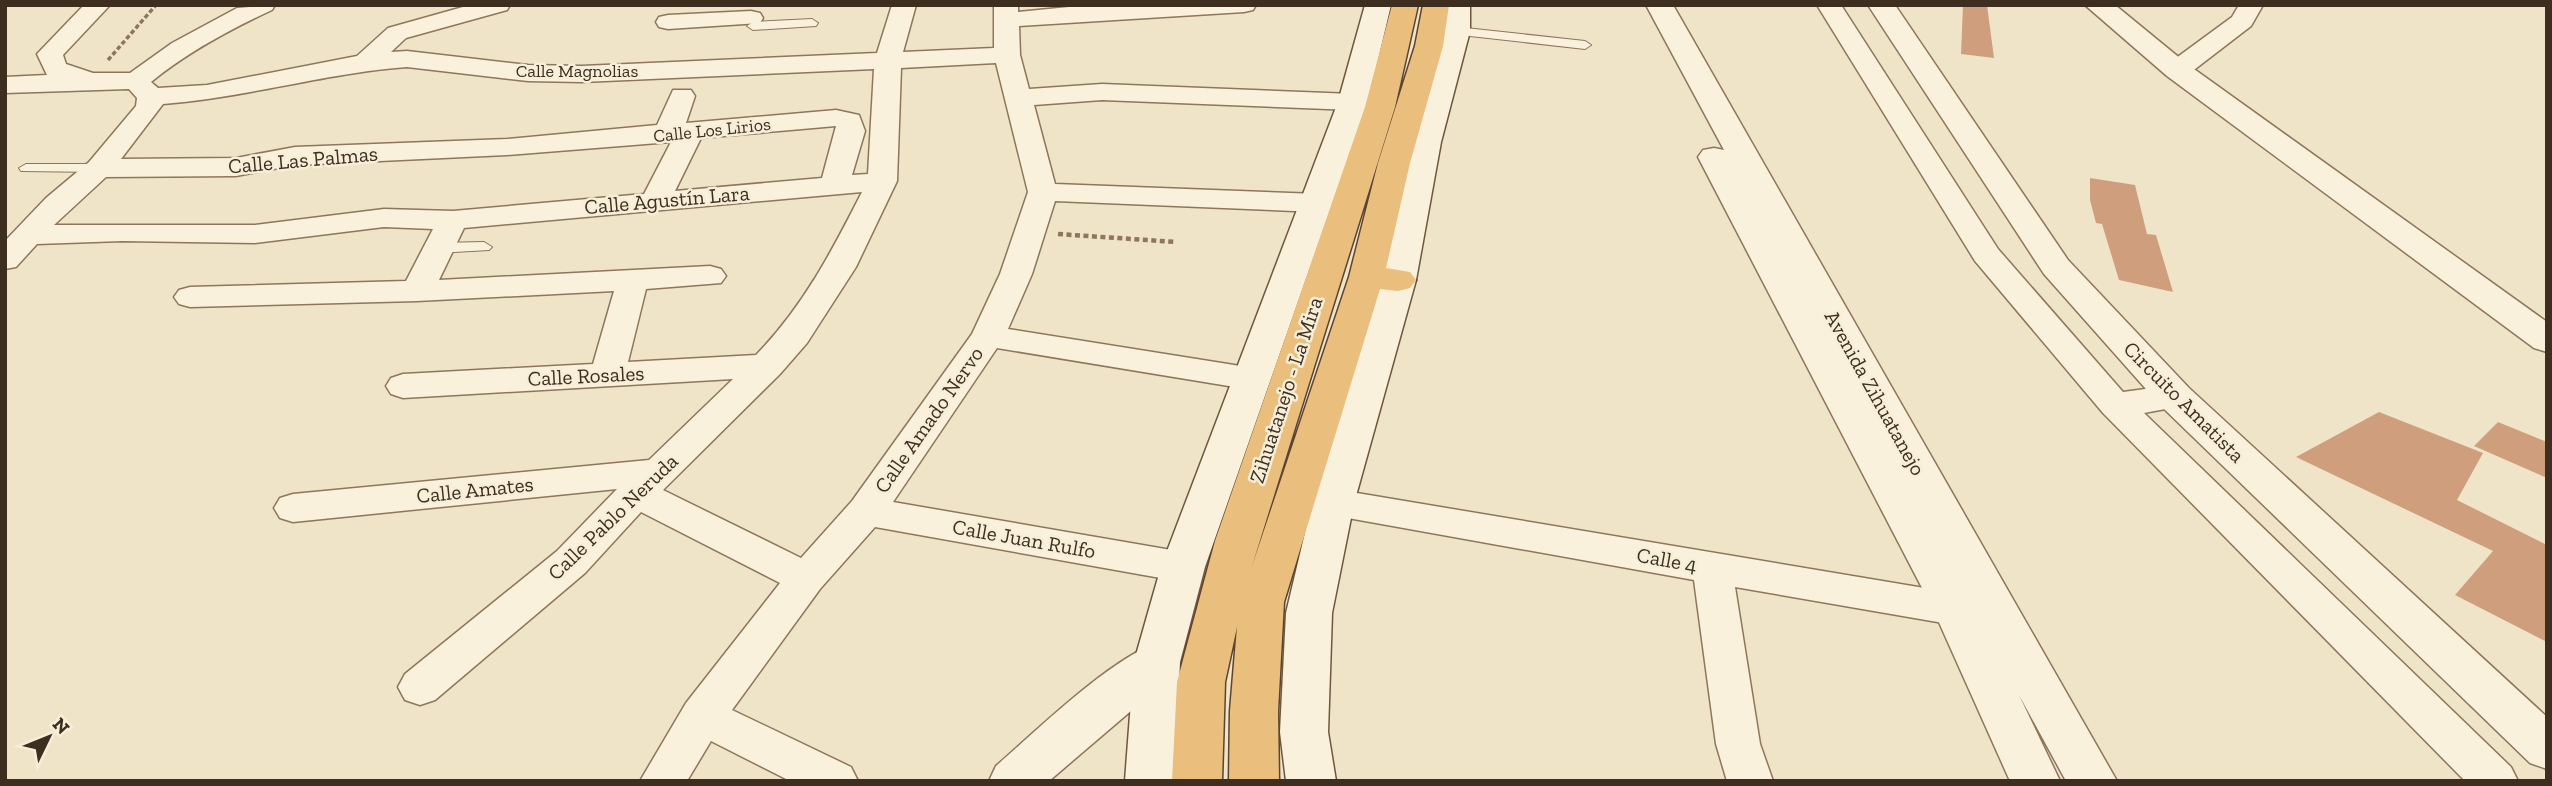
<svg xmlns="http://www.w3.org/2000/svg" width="2552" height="786" font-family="'Zilla Slab',serif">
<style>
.building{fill:#cf9f7d}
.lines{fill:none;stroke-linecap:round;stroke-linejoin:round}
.service-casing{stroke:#8d765c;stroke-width:2}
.minor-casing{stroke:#8d765c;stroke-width:3}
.tertiary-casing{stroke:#8d765c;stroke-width:3}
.secondary-casing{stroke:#6f573f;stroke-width:3}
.trunk-casing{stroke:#5b4430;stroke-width:3}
.path-far1{stroke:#8d765c;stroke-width:3.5;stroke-dasharray:4.5 2.5;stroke-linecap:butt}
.path{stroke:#8d765c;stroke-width:4.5;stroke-dasharray:5 3.5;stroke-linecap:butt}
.service{fill:#faf1dc;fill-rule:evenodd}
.minor{fill:#faf1dc;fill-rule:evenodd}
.tertiary{fill:#faf1dc;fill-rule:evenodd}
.secondary{fill:#faf1dc;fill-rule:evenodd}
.trunk{fill:#eabe7c;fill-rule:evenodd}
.labels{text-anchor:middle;stroke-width:5;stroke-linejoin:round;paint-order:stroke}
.far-street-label{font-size:18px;fill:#3d2e20;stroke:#f7eed8}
.street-label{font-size:21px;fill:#3d2e20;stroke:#f7eed8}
</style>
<rect width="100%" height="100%" fill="#f0e4c8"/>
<path class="building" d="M1963 5H1987L1994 58 1961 54Z
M2090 178 2135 185 2147 234 2156 235 2173 292 2119 280 2102 224 2096 223 2090 200Z
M2379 412 2483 453 2457 500 2547 545V642L2455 595 2493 551 2296 457Z
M2498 422 2547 442V478L2474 446Z"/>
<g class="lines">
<g class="service-casing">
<path id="service" d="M812 19 818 23 816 26 753 30 747 26 753 22Z
M1456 27 1585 41 1591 45 1585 49 1452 34 1450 31Z
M26 164H99L106 168 99 172 21 171 19 168Z
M484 242 492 247 489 250 437 253 429 248 437 243Z"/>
</g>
<g class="minor-casing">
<path id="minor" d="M84 5H110L63 55 66 64 93 73H130L172 43 237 8 275 5 272 10C229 30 188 52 151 82L158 88 207 85 357 56 388 28 470 5H510L507 10 406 38 391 52 407 51 528 65 582 66 877 53 892 5H916L903 52 994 48V5H1018V12L1089 5H1256L1253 10 1244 12 1019 26 1020 55 1029 89 1102 84 1353 94 1363 96 1367 102 1363 108 1353 110 1102 100 1034 105 1055 184 1318 194 1329 197 1333 203 1329 209 1318 212 1055 201 1032 274 1008 329 1253 368 1265 371 1270 379 1265 387 1253 390 997 348 893 502 1183 552 1197 556 1203 567 1197 578 1183 582 875 527 820 589 732 710 851 767 858 781H790L711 741 687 781H640L686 703 780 583 641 512 585 573 435 700 420 705 405 700 398 687 405 674 557 551 617 489 293 522 280 518 274 508 280 498 293 494 649 460 733 379 403 398 391 394 386 386 391 378 403 374 593 364 614 291 417 301 190 307 179 304 174 297 179 290 190 287 406 281 433 229 384 227 255 243 122 241 37 244 16 267 5 269V241L46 198 89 162 136 106 137 98 129 89 5 93V77L47 75 37 54ZM996 63 1028 192 1000 274 972 334 852 501 801 558 663 490 780 374 807 343 856 267 897 181 901 68ZM407 67 528 81 582 82 874 69 868 174 852 175 865 131 859 115 836 110 686 123 695 96 691 90H673L657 125 507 139 295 147 236 158 121 159 163 104C245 98 325 73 407 67ZM836 126 822 178 675 191 701 138ZM671 142 644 194 453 211 384 209 255 225H54L106 177 236 176 295 165 507 155ZM862 192C832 251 803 307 756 355L628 362 646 289 721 283 726 276 721 269 710 266 439 280 464 228Z
M1817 5H1841L1998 249 2123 392 2175 385 2187 389 2193 397 2187 405 2144 413 2511 767 2518 781H2465L2103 413 1975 261Z
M2239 5H2263L2251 26 2186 76H2168L2164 70 2168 64 2232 17Z
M751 11 760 13 763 18 760 23 668 29 659 27 656 22 659 17 668 15Z
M1333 489 1978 597 1993 602 1999 613 1993 624 1978 629 1735 587 1760 744 1773 781H1727L1716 744 1694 580 1320 513 1314 503 1320 493Z"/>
</g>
<g class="tertiary-casing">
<path id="tertiary" d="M1646 5H1673L2117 781H2066L2019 695 2060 781H2010L1933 609 1698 157 1703 150 1714 148 1724 150Z
M1868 5H1895L2068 260 2189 388 2547 717V769L2530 763 2161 406 2044 274Z
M2085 5H2115L2187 64 2547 322V352L2534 348 2167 76Z
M1157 643 1173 649 1180 662 1173 675 1049 781H989L996 766C1036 731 1110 659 1157 643Z"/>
</g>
<g class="secondary-casing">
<path id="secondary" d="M1365 5H1391L1368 102 1205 567 1180 662 1175 781H1125L1134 662 1161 567 1338 102Z
M1444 5H1470V31L1441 142 1416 280 1354 503 1332 613 1328 732 1336 781H1286L1280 732 1286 613 1312 503 1380 280 1411 142 1442 31Z"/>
</g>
<g class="trunk-casing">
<path id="trunk" d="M1392 5H1418L1395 107 1252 566 1349 277 1378 163 1415 46 1423 5H1449L1443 46 1410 163 1386 268 1410 272 1416 280 1410 288 1398 291 1380 289 1284 602 1278 711 1279 781H1229L1230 711 1237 627 1225 682 1222 781H1172L1177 682 1215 541 1365 107Z"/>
</g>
<path class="path-far1" d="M108 60 156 5"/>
<path class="path" d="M1058 234 1176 242"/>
<use href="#service" class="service"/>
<use href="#minor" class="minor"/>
<use href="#tertiary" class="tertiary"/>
<use href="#secondary" class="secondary"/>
<use href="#trunk" class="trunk"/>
</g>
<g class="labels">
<g class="far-street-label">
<text x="577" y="77">Calle Magnolias</text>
<text transform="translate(712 130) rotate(-6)" y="6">Calle Los Lirios</text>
</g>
<g class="street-label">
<text transform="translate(303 160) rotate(-5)" y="7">Calle Las Palmas</text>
<text transform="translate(667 200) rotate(-5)" y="7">Calle Agustín Lara</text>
<text transform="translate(586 376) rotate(-3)" y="7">Calle Rosales</text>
<text transform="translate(1286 390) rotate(-72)" y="7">Zihuatanejo - La Mira</text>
<text transform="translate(1875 393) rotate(61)" y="7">Avenida Zihuatanejo</text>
<text transform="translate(2184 402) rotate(45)" y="7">Circuito Amatista</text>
<text transform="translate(929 420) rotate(-55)" y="7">Calle Amado Nervo</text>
<text transform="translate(475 490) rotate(-6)" y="7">Calle Amates</text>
<text transform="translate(613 517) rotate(-44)" y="7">Calle Pablo Neruda</text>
<text transform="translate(1024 539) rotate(10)" y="7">Calle Juan Rulfo</text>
<text transform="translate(1667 560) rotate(10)" y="7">Calle 4</text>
</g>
</g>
<rect width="2552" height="786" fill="none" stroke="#3d2e20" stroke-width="14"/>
<g transform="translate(49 737) rotate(47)" stroke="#f7eed8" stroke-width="5" paint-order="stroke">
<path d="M0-5L12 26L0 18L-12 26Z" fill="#3d2e20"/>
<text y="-10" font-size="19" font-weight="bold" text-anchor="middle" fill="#3d2e20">N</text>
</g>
</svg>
